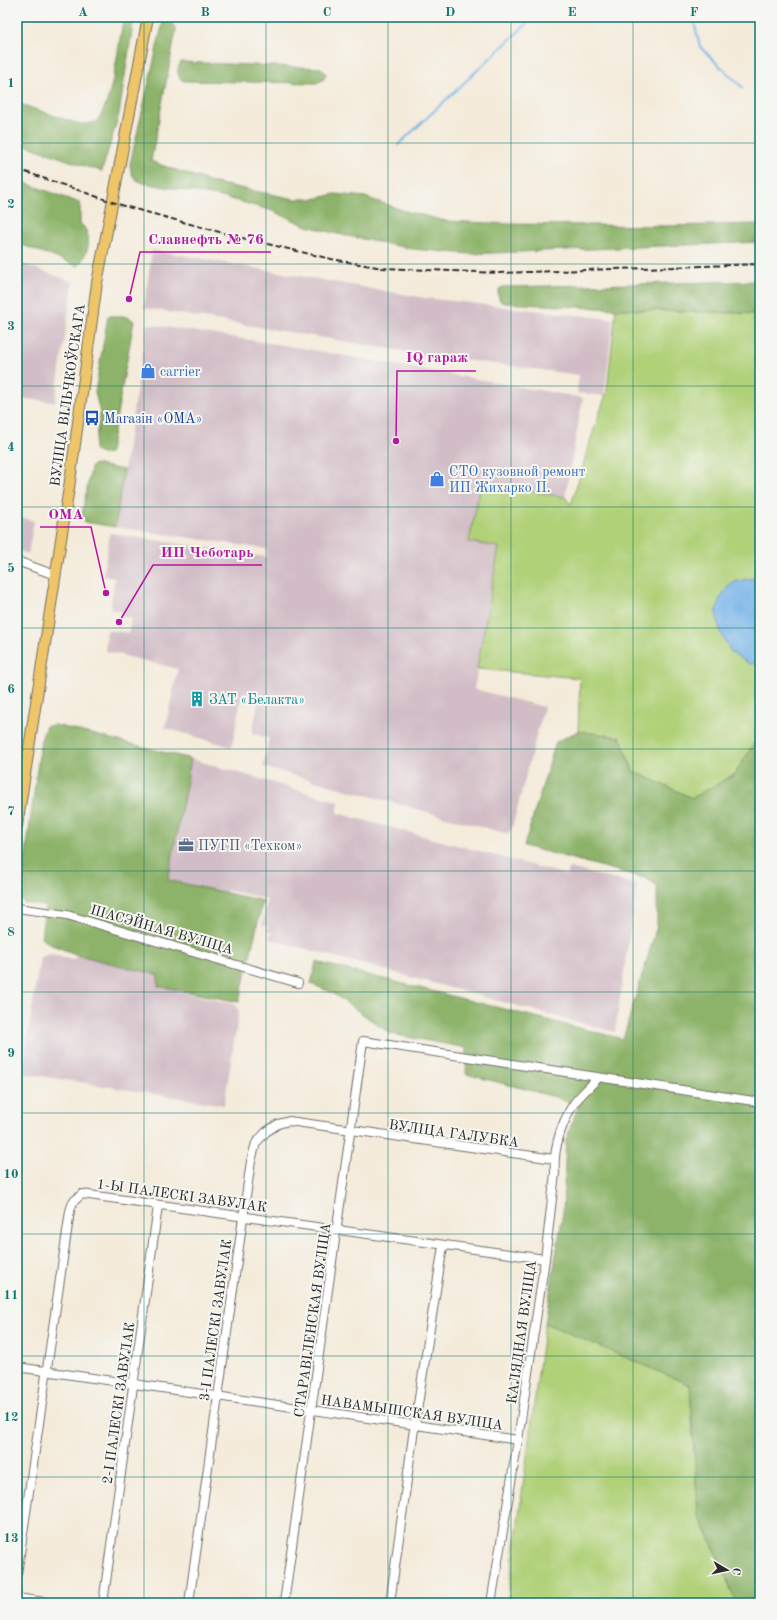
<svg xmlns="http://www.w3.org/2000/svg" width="777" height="1620" font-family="'Old Standard TT',serif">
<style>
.industrial{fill:#d2bdc6}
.green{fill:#b1d179;stroke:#6e7e52}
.forest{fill:#8cb369;stroke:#5c6f4a}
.water{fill:#76b3e8;stroke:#506f8a}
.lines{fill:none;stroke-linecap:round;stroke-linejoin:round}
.stream{stroke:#76b3e8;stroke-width:2}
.minor-casing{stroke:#716e68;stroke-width:10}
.major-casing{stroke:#716e68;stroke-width:12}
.minor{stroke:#fff;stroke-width:8}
.major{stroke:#eec569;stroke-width:10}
.rail{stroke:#2b2b2b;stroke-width:2;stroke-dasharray:6 3;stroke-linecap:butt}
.grid{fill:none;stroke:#0f766e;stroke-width:1;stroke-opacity:0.55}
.labels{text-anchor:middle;stroke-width:4;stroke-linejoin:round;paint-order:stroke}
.shop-label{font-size:14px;fill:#366cbe;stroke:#f6f6f2;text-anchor:start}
.street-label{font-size:14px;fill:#2b2b2b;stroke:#f6f6f2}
.transit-label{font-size:14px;fill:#164399;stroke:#f6f6f2;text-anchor:start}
.culture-label{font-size:14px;fill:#0d838f;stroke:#f6f6f2;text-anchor:start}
.service-label{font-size:14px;fill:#4e5e75;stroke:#f6f6f2;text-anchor:start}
.leader{fill:none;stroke:#b5179e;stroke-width:1.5}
.callout-dot{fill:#b5179e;stroke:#f6f6f2;stroke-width:1.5}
.callout-label{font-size:15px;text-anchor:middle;font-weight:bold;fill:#b5179e;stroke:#f6f6f2;stroke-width:4;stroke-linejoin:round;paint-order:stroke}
.neatline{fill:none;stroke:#0f766e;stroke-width:1.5}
.grid-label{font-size:13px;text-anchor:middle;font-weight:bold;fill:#0f766e}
</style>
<rect width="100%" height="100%" fill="#f6f6f2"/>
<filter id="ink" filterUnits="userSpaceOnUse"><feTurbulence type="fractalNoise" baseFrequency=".025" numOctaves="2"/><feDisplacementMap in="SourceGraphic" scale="8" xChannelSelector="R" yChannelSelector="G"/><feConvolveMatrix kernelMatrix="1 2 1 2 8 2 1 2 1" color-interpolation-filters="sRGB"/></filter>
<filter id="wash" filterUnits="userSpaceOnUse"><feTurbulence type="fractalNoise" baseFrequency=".012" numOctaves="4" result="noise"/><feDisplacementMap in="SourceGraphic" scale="16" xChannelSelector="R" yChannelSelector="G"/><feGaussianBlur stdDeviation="0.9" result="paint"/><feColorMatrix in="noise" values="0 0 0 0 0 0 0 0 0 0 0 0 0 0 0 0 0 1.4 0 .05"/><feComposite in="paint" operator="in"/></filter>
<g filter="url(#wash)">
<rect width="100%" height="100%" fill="#f4ebda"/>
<path class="industrial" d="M152 250 425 298 613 319 604 396 577 393 579 375 420 354 144 308Z
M17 262 73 282 55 402 17 398Z
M147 324 295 347 583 398 565 497 481 483 469 542 499 547 474 689 544 707 512 828 508 834 263 767 269 738 252 733 260 696 242 693 232 747 165 728 178 669 105 651 107 630 129 633 131 618 120 616 121 611 110 609 115 578 103 576 110 533 266 557 267 549 115 527Z
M17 516 34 521 28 554 17 550Z
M191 759 339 802 337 813 567 875 569 868 637 885 615 1032 269 939 271 932 267 931 268 926 262 925 267 899 227 890 226 893 168 880Z
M51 954 72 960 78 955 101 959 158 975V986L236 1005 239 1011 224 1105 22 1073 40 957Z"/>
<path class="green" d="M616 309 760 314V578L747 579 749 664 760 662V732L758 737 735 774 692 798 633 771 620 737 578 731 580 678 477 669 499 547 469 542 481 483 565 497 571 505 589 445 607 391Z
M545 1323 690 1385 698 1514 720 1561 736 1603H507Z"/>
<path class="forest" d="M164 17H174L173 24 176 30 151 161 158 164 215 183 295 199H314L335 194 365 197 405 211 446 221 509 224 665 226 760 224V242L470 254 413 249 338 234 307 226 270 210 227 198 143 183C133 179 131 175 130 164Z
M127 20 133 24 119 114 102 171 87 167 17 142V103L76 123 85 124 96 122C114 100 117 50 123 22Z
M181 62 321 68 326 74 323 80 316 83 183 81C177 76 176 69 181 62Z
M17 180 80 203V223C94 236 89 252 78 266L17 243Z
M760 281V314L616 309 505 303 500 301 498 295 499 289 503 287Z
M108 316C117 316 127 314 134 321L110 452C105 456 99 454 94 450L100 413 95 392Z
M94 464 124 470 115 527 85 522 81 519 91 468Z
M55 725 191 759 168 880 263 901 239 1002 158 986V975L78 955 52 945 41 938 45 906 24 903 20 898 41 740 46 726Z
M578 731 620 737 633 771 692 798 735 774 758 737 760 732V1603H736L720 1561 698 1514 690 1385 545 1323 563 1212 566 1140 578 1107 556 1097 466 1074 467 1048 391 1034 331 992 311 984 316 962 623 1039 657 926V885L645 878 524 846 556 742Z"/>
<path class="water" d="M760 578V662L749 664 731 652 720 631 716 612 720 598 731 583 747 579Z"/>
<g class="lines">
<path class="stream" d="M693 17 700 47 743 88
M398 145 534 17"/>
</g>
</g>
<g filter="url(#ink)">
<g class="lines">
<g class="minor-casing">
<path id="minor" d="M17 561 55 575
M17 908 67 915 298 983
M17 1367 518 1440
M17 1574 70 1211 73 1202 82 1194 545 1259
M17 1598 52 1603
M103 1603 158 1206
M189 1603 251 1161 256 1143 266 1132 278 1124 289 1121 554 1159
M284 1603 363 1041 760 1102
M390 1603 413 1436 443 1246
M491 1603 518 1440 545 1259 555 1173C553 1150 560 1128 571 1108 577 1097 590 1087 598 1078"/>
</g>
<g class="major-casing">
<path id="major" d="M17 826 70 481 97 283 148 17"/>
</g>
<use href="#minor" class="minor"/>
<use href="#major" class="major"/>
<path class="rail" d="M17 169 124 206 238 237 331 259 382 268 499 273 760 264"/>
</g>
</g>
<path class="grid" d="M144 17V1603M266 17V1603M388 17V1603M511 17V1603M633 17V1603M17 143H760M17 264H760M17 386H760M17 507H760M17 628H760M17 749H760M17 871H760M17 992H760M17 1113H760M17 1234H760M17 1356H760M17 1477H760"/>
<defs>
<g id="shop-bare" transform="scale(1.2)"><path d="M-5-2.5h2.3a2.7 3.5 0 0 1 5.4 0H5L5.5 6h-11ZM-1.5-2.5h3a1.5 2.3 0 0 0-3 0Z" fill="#3f7fe0" stroke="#f6f6f2" stroke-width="2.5" paint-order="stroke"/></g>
<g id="bus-bare" transform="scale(1.2)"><path d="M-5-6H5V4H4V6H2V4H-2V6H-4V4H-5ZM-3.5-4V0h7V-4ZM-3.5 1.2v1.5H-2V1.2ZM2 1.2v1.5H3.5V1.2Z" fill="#1a4fb4" stroke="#f6f6f2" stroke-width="2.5" paint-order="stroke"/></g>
<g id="building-bare" transform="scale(1.2)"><path d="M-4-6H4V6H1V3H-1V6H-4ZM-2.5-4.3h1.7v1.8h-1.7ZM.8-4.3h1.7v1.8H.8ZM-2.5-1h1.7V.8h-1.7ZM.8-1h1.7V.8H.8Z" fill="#0f9aa8" stroke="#f6f6f2" stroke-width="2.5" paint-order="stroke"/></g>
<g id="office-bare" transform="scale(1.2)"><path d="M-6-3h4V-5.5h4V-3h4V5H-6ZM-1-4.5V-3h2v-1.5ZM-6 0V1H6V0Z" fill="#5c6f8a" stroke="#f6f6f2" stroke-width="2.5" paint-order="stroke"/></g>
</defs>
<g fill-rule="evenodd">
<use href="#shop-bare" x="148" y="371"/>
<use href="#bus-bare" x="92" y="418"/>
<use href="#shop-bare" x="437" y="479"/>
<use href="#building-bare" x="197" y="699"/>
<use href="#office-bare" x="186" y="845"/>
</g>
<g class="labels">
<g class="shop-label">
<text x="160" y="376">carrier</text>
<text x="449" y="476">СТО кузовной ремонт<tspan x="449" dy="16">ИП Жихарко П.</tspan></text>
</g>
<g class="street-label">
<text transform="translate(67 395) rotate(-82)" y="5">ВУЛІЦА ВІЛЬЧКОЎСКАГА</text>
<text transform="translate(162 929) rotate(16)" y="5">ШАСЭЙНАЯ ВУЛІЦА</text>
<text transform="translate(454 1133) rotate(8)" y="5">ВУЛІЦА ГАЛУБКА</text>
<text transform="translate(182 1195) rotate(8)" y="5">1-Ы ПАЛЕСКІ ЗАВУЛАК</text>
<text transform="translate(215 1320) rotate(-82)" y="5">3-І ПАЛЕСКІ ЗАВУЛАК</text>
<text transform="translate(312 1320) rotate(-82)" y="5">СТАРАВІЛЕНСКАЯ ВУЛІЦА</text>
<text transform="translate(521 1332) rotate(-82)" y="5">КАЛЯДНАЯ ВУЛІЦА</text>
<text transform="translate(118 1403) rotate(-82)" y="5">2-І ПАЛЕСКІ ЗАВУЛАК</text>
<text transform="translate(412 1412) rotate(8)" y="5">НАВАМЫШСКАЯ ВУЛІЦА</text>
</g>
<g class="transit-label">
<text x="104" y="423">Магазін «ОМА»</text>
</g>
<g class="culture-label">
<text x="209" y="704">ЗАТ «Белакта»</text>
</g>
<g class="service-label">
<text x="198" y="850">ПУГП «Техком»</text>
</g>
</g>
<path class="leader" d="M129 299L140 252H271M396 441L397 371H476M106 593L91 527H40M119 622L153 565H262"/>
<g class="callout-dot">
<circle cx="129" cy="299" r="4"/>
<circle cx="396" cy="441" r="4"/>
<circle cx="106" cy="593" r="4"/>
<circle cx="119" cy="622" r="4"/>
</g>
<g class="callout-label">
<text x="206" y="244">Славнефть № 76</text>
<text x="437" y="362">IQ гараж</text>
<text x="66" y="519">ОМА</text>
<text x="207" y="557">ИП Чеботарь</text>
</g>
<rect width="777" height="1620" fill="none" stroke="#f6f6f2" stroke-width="44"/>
<g transform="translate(727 1570) rotate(99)" stroke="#f6f6f2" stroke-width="3" paint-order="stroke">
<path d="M0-3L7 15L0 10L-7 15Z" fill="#2b2b2b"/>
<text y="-6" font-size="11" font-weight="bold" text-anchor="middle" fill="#2b2b2b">С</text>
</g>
<rect x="22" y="22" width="733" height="1576" class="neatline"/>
<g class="grid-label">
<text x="83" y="16">A</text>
<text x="205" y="16">B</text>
<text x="327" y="16">C</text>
<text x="450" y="16">D</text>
<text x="572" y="16">E</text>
<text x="694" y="16">F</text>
<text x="11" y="87">1</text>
<text x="11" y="208">2</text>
<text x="11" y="330">3</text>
<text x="11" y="451">4</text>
<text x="11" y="572">5</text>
<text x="11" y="693">6</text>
<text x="11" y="815">7</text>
<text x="11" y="936">8</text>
<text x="11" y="1057">9</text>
<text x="11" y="1178">10</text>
<text x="11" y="1299">11</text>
<text x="11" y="1421">12</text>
<text x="11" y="1542">13</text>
</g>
</svg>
